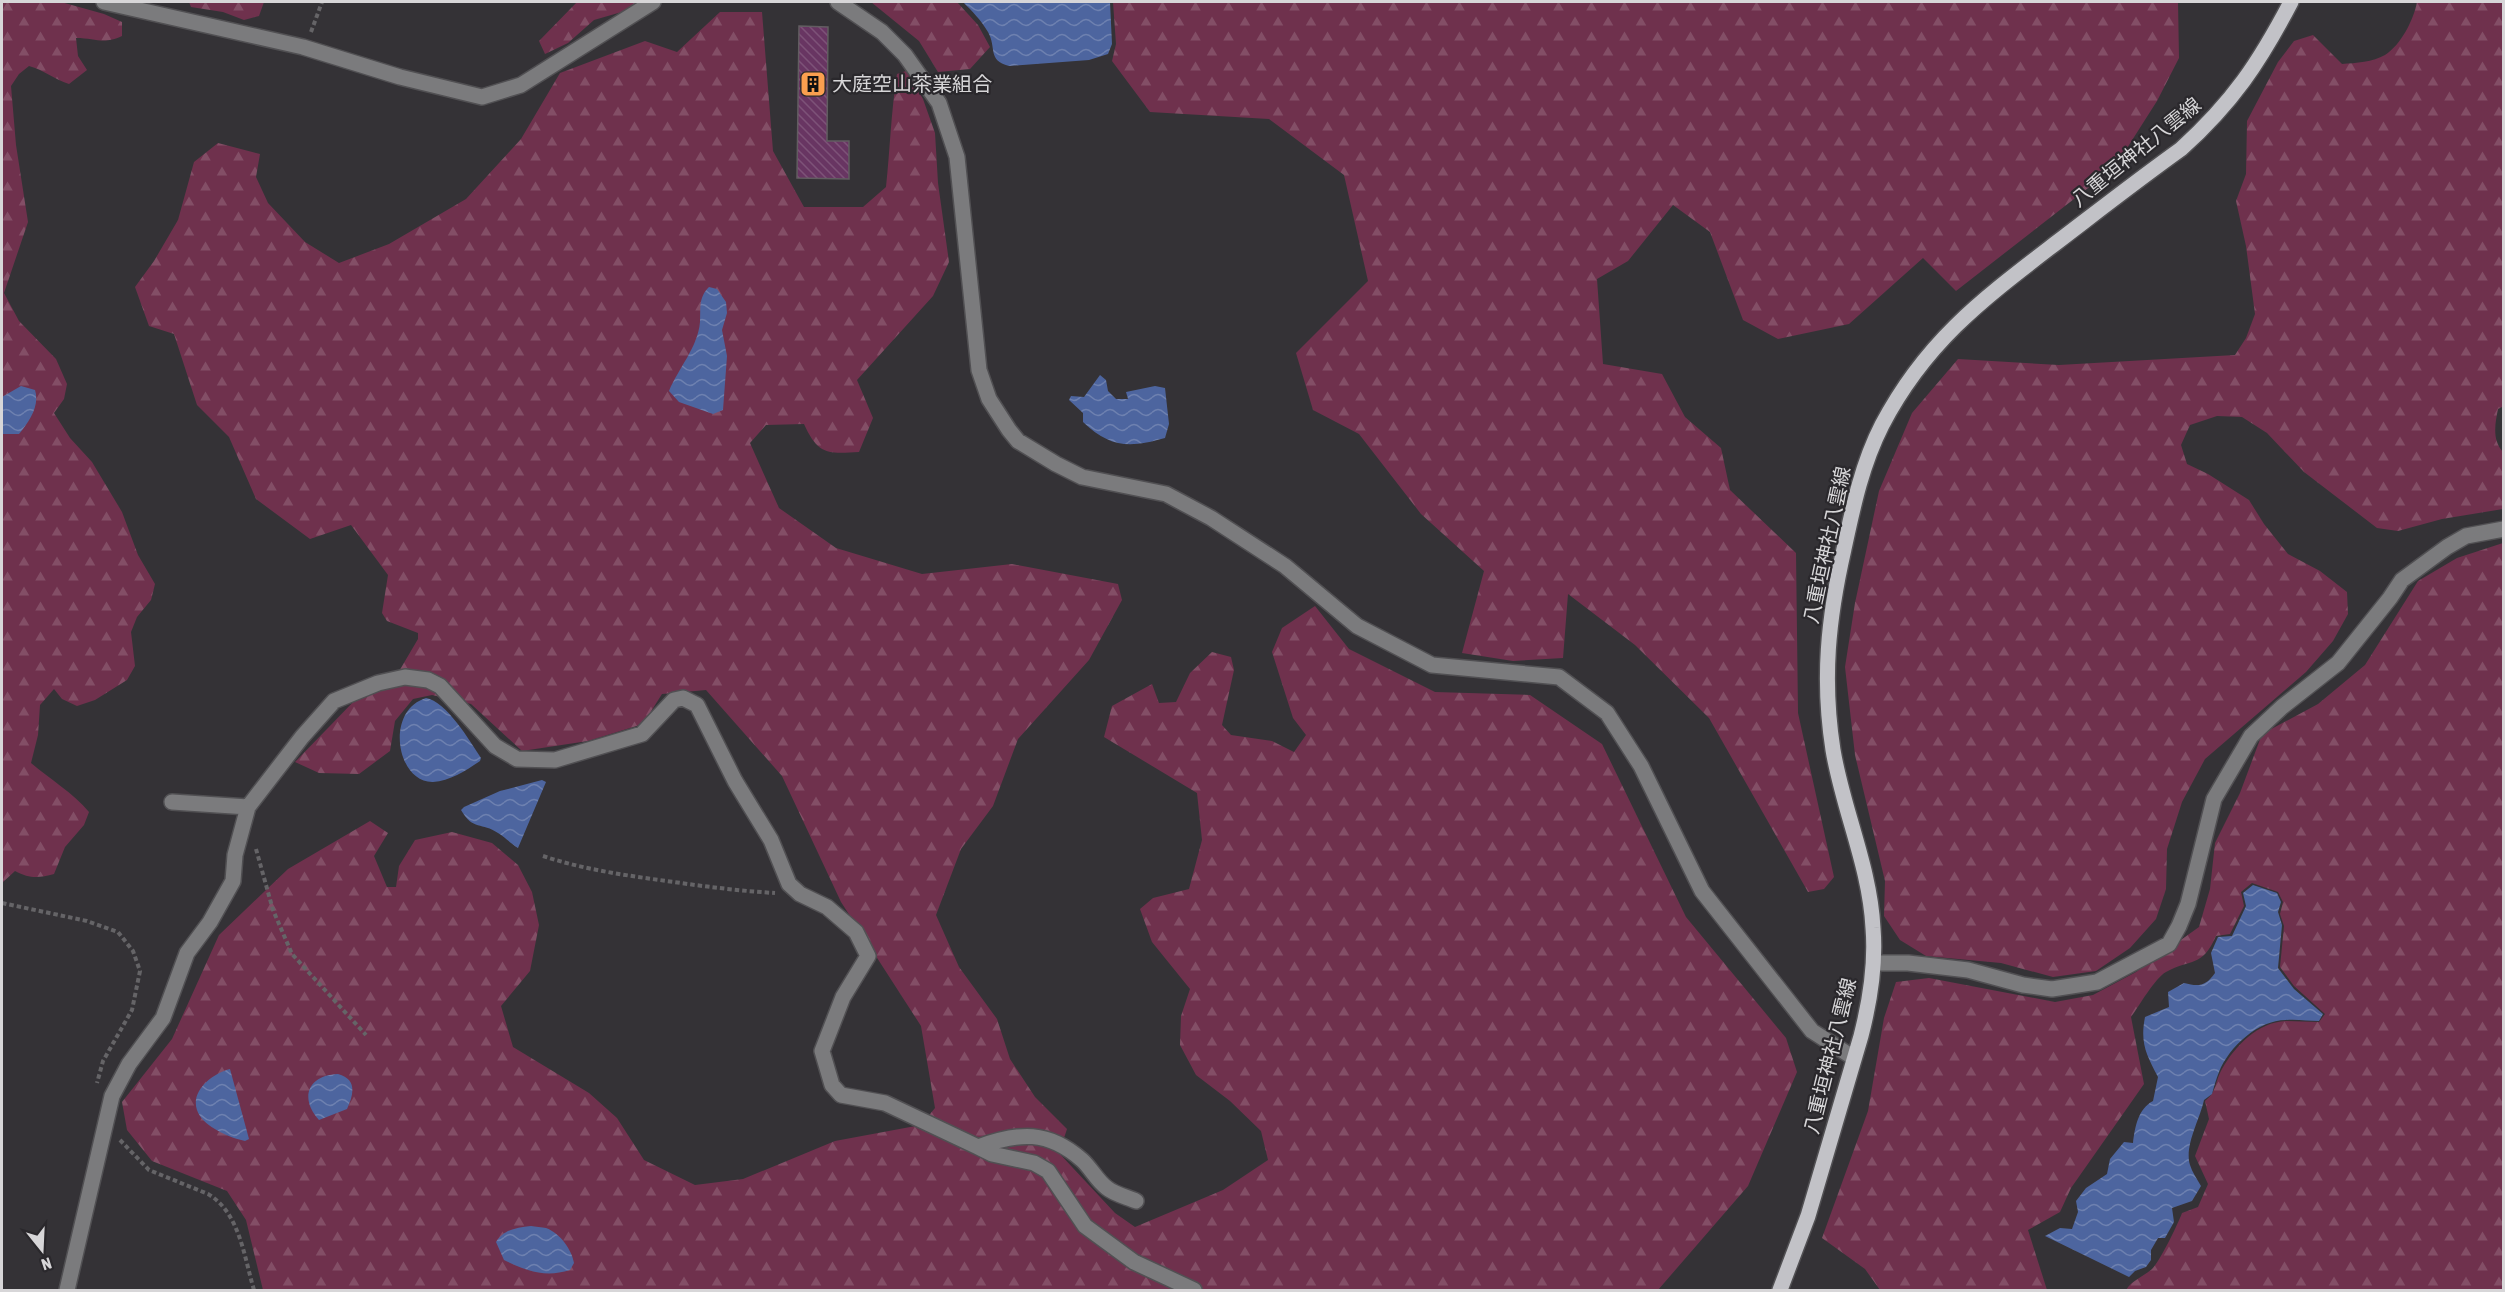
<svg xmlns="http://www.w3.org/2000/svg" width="2505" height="1292" font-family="'Asap Condensed','Noto Sans JP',sans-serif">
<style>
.forest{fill:url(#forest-firs)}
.water{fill:url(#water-waves)}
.building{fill:url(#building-back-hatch);stroke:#625d61;stroke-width:1.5}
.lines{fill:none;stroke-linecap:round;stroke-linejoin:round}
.minor-casing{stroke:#515053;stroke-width:18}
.major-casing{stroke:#515053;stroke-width:18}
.path{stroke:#656467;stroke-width:4;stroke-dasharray:4.5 3;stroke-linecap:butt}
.minor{stroke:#7b7b7d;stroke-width:15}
.major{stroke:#c2c2c7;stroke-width:15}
.labels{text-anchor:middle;stroke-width:4.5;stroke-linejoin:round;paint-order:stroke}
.poi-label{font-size:20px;fill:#d7d6d8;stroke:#2a282c;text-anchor:start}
.street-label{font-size:20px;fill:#d7d6d8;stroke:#2a282c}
</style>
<defs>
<pattern id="forest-firs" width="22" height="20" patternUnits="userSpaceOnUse" patternTransform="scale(1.5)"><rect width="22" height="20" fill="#6f314d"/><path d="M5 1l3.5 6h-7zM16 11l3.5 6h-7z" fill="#834e66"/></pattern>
<pattern id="water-waves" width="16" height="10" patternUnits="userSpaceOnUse" patternTransform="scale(1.5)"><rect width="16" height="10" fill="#4d659f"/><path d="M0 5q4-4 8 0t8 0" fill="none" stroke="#6e81b0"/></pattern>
<pattern id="building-back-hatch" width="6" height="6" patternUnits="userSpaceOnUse" patternTransform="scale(1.5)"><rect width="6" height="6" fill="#683562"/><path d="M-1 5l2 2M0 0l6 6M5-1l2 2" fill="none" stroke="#7d5278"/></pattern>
</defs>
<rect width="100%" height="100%" fill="#343236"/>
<path class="forest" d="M2 2H61L104 14 122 22V36C103 45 96 38 76 38L78 56 87 70 69 84C54 79 44 70 29 66L19 74 11 86 16 145 28 222 4 293 19 321 56 359 67 384 64 399 54 413 70 438 92 462 122 512 138 555 155 584 151 600 137 617 131 632 135 666 127 680 95 700 77 706 62 699 54 689 40 705 38 735 31 763C50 779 73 793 89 812L84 825 65 847 54 874C39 878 30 879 15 871L2 883Z
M189 2H264L259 16 244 20 223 12 191 7Z
M577 2H640L625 11 594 20 568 43 545 54 539 41Z
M871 2H957L978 25 990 47 970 69 938 72 919 41Z
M1113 2H2178L2179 58 2157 101 2115 167 1956 291 1923 258 1849 324 1778 339 1743 320 1710 232 1673 205 1628 261 1597 279 1603 364 1662 374 1685 417 1721 448 1730 490 1796 553 1798 713 1834 877 1824 889 1808 892 1709 718 1635 645 1568 594 1563 658 1513 661 1462 653 1484 571 1421 514 1359 434 1313 410 1296 353 1368 281 1344 175 1269 119 1150 112 1112 61 1116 44Z
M2417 2H2503L2504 406 2498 409C2495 424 2492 440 2503 452V509L2442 519 2398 531 2377 528 2304 472 2267 433 2242 417 2217 416 2190 425 2181 445 2187 464 2208 474 2249 500 2264 524 2288 554 2320 571 2347 592 2348 614 2333 641 2306 672 2205 759 2182 802 2167 849 2166 889 2156 919 2130 948 2096 971 2053 977 2001 963 1926 956 1900 940 1884 916 1885 881 1855 755 1845 667 1855 603 1879 491 1912 413 1958 359 2059 365 2235 355 2246 338 2255 314 2246 246 2236 201 2246 174 2247 121 2278 62 2294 41 2313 35 2342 64C2356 63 2373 62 2385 55 2401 45 2414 19 2417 2Z
M720 12H762L773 151 804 207H863L886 187C890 149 891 112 897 74L906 71 923 99 935 133 938 183 949 262 933 296 857 380 873 418 859 452C828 454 818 455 804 424L766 425 750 443 779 508 836 548 922 574 1012 564 1118 584 1122 600 1089 660 1018 739 993 806 961 849 936 915 959 967 997 1019 1010 1059 1035 1097 1067 1129 1059 1153 1115 1213 1135 1227 1223 1190 1268 1160 1261 1131 1230 1101 1196 1075 1180 1045 1181 1016 1190 989 1152 942 1140 909 1153 898 1189 889 1202 840 1197 793 1104 737 1112 706 1152 684 1159 703 1176 702 1190 673 1212 652 1231 657 1234 670 1222 725 1231 735 1272 741 1294 752 1306 735 1293 718 1272 652 1282 628 1315 606 1349 649 1435 692 1530 695 1602 744 1686 917 1786 1038 1797 1072 1748 1186 1658 1290H263L246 1220 227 1191 152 1161 127 1130 122 1102 172 1039 219 935 288 869 370 821 388 833 374 856 387 887H396L399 866 415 840 452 832 492 843 518 865 532 892 539 925 530 971 501 1006 513 1047 589 1093 617 1118 644 1160 695 1185 743 1179 835 1141 921 1125 935 1108 921 1026 841 902 782 776 706 690 662 694 643 724 588 741 522 751 471 704 432 695 413 699 395 721 390 751 359 774 319 773 295 762 357 698 398 673 418 639V633L387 621 382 613 388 575 351 525 310 539 256 499 229 437 197 405 174 334 149 326 135 287 154 261 178 220 194 162 218 143 260 154 256 177 268 203 305 242 339 263 389 244 466 199 521 139 560 73 645 41 677 52Z
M2503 543V1290H2126C2132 1280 2143 1277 2152 1269 2159 1263 2178 1224 2182 1213L2198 1207 2208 1184 2195 1156 2209 1119 2205 1101C2217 1092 2215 1081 2222 1069 2235 1046 2258 1022 2286 1021 2297 1021 2308 1022 2319 1022L2325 1014 2294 986 2280 967 2284 926 2280 914 2283 902 2278 892 2252 883 2241 892 2244 906 2230 934 2216 936C2202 968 2191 958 2166 972 2155 978 2139 1006 2131 1017L2144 1084 2071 1188 2060 1212 2028 1230 2047 1290H1880L1865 1269 1822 1238 1868 1111 1884 1018 1896 982 1929 978 2055 1002 2093 995 2136 972 2199 927 2210 889 2215 843 2240 793 2262 734 2318 704 2365 665 2418 581 2457 558Z"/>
<path class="water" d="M963 2H1110L1112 44 1108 54 1089 60 1009 66C987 60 997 48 988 32 981 20 972 11 963 2Z
M709 287 717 289 726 302 727 313 722 330 727 356 723 410 713 414 679 402 669 391C678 369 698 347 700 322 701 308 698 298 709 287Z
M1100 375 1106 380 1108 391 1116 399H1128L1126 392 1155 386 1165 388 1169 424 1165 438C1130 448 1110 448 1083 422V413L1069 400 1071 396 1084 397Z
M21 386 35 390C40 406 29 422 19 434H2V397Z
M426 698C446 701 470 741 481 758L480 761C467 770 450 781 433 782 397 783 384 711 426 698Z
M542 780 546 782 518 848C510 843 505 837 498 833 482 822 473 831 461 810L464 807 500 791Z
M2253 885 2277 893 2281 902 2278 912 2282 925 2278 968 2294 989 2323 1014 2319 1021C2308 1021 2297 1019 2286 1020 2258 1020 2229 1047 2219 1072 2216 1079 2214 1087 2212 1094L2204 1100C2200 1119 2184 1146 2190 1165 2192 1172 2197 1179 2201 1186L2192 1201 2172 1208 2174 1222 2165 1238H2158L2151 1250V1260L2146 1267 2135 1271 2129 1277 2045 1236 2060 1228 2072 1229 2078 1212 2076 1201 2086 1188 2107 1174 2110 1159 2124 1142 2133 1143C2135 1127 2138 1109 2153 1101L2158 1077C2146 1054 2140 1043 2145 1017L2169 1007 2168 992 2184 983C2199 987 2206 986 2215 973L2211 953 2218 937 2232 936 2246 906 2243 893Z
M230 1069 249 1139 245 1141C231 1138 209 1129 200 1116 186 1095 210 1074 230 1069Z
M338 1074C357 1079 354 1094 347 1109L319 1120C299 1098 308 1075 338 1074Z
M531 1226C535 1227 542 1227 546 1228 560 1233 572 1250 574 1263L570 1270C545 1278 527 1271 504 1260L496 1242C504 1229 516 1228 531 1226Z"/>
<path class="building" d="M799 26 828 27 827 141H849V179L797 178Z"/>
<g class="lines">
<g class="minor-casing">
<path id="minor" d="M104 2 303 47 400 77 482 97 521 85 653 2
M838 2 882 32 905 55 939 103 957 157 979 370 989 399 1009 430 1018 441 1056 464 1082 477 1166 494 1211 518 1285 566 1357 626 1432 665 1559 677 1607 713 1641 766 1702 891 1812 1031 1854 1058
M172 802 248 807
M1874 963H1908L1968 970 2023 985 2052 989 2097 982 2169 944 2179 926 2188 904 2214 799 2251 736 2282 707 2338 663 2390 598 2402 580 2447 547 2466 536 2504 529
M978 1147 992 1154 1034 1163 1048 1171 1085 1226 1134 1262 1194 1290
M67 1290 112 1096 129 1064 163 1018 187 953 210 922 233 881 235 855 248 807 302 737 334 701 378 683 405 677 428 680 440 686 495 746 517 759 555 760 642 734 674 700 683 698 697 705 735 781 771 840 789 884 800 894 827 907 856 932 868 956 843 997 822 1051 832 1085 841 1095 885 1103 978 1147C1019 1132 1048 1130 1082 1160 1091 1168 1097 1181 1107 1188 1114 1194 1127 1197 1136 1201"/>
</g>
<g class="major-casing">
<path id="major" d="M1780 1290 1808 1216 1861 1036C1870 1001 1876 964 1873 928 1870 867 1843 810 1833 750 1822 679 1828 619 1844 549 1853 507 1862 464 1882 425 1926 341 1983 299 2056 243 2098 211 2139 179 2181 149 2233 102 2259 63 2291 2"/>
</g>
<path class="path" d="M311 32 322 2
M256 849 273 910 292 954 366 1035
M543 856C585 870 630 876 674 882 708 887 741 891 775 893
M2 903 87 921 118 932 133 951 140 971 132 1010 103 1061 97 1083
M120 1140 149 1170 208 1194C240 1213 244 1257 254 1290"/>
<use href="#minor" class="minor"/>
<use href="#major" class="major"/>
</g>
<defs>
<g id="building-square" transform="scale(1.35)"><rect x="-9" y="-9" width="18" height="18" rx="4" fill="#fa9f4f" stroke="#2a282c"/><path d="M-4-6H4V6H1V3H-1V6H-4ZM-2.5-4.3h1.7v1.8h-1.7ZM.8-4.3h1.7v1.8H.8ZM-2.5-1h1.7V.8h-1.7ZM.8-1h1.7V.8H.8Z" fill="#111"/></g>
</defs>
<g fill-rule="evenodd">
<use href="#building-square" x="813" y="84"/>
</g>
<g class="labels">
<g class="poi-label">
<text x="832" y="91">大庭空山茶業組合</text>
</g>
<g class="street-label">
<text transform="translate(2136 152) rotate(-39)" y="7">八重垣神社八雲線</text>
<text transform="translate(1827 545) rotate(-78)" y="7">八重垣神社八雲線</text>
<text transform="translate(1830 1056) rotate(-76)" y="7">八重垣神社八雲線</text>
</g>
</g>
<rect width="2505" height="1292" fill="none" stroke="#d7d6d8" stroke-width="6"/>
<g transform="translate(42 1250) rotate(162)" stroke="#2a282c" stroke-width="4.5" paint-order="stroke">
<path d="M0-4.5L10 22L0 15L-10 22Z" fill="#d7d6d8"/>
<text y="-9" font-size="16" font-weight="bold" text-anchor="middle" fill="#d7d6d8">N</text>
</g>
</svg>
